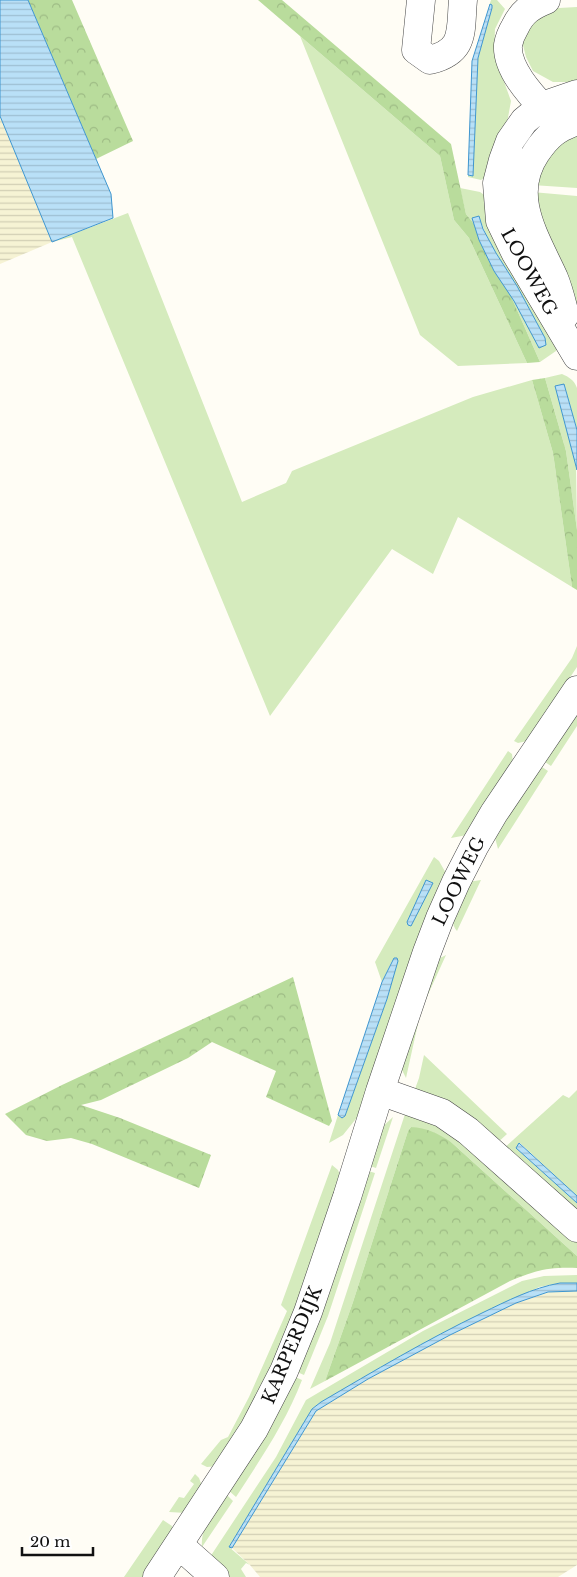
<svg xmlns="http://www.w3.org/2000/svg" width="577" height="1577" font-family="'Libre Baskerville',serif">
<style>
.farmland{fill:url(#farmland-rules)}
.grass{fill:#d5ebbd}
.forest{fill:url(#forest-crowns)}
.water{fill:url(#water-rules);stroke:#3f96cf}
.lines{fill:none;stroke-linecap:round;stroke-linejoin:round}
.minor-casing{stroke:#444;stroke-width:29}
.minor{stroke:#fff;stroke-width:28}
.labels{text-anchor:middle;stroke-width:5;stroke-linejoin:round;paint-order:stroke}
.street-label{font-size:18px;fill:#111;stroke:#fff}
</style>
<defs>
<pattern id="farmland-rules" width="6" height="5" patternUnits="userSpaceOnUse" patternTransform="scale(1.25)"><rect width="6" height="5" fill="#f6f3d4"/><path d="M0 2.5h6" fill="none" stroke="#d2cfb5"/></pattern>
<pattern id="forest-crowns" width="20" height="18" patternUnits="userSpaceOnUse" patternTransform="scale(1.25)"><rect width="20" height="18" fill="#b9dc9c"/><path d="M2 6a3 3 0 1 1 6 0M12 15a3 3 0 1 1 6 0" fill="none" stroke="#9ebc85"/></pattern>
<pattern id="water-rules" width="6" height="5" patternUnits="userSpaceOnUse" patternTransform="scale(1.25)"><rect width="6" height="5" fill="#b9e0f7"/><path d="M0 2.5h6" fill="none" stroke="#9ebfd3"/></pattern>
</defs>
<rect width="100%" height="100%" fill="#fffdf5"/>
<path class="farmland" d="M0 116 52 242 0 264Z
M556 1290 577 1291V1565L558 1577H260L250 1565 232 1548 316 1411 368 1379 450 1335 516 1303Z"/>
<path class="grass" d="M491 0H497L505 9 495 29 494 54 511 101 507 123 488 176 481 180 468 177V175H473L478 58 492 8 489 6Z
M577 7V82H553L533 71 526 57 523 45V36L529 24 545 12 559 8Z
M300 36 440 156 454 220 469 238 527 363 458 366 420 335Z
M577 129V188L532 185 536 167Z
M460 188 480 192 487 197 558 346 556 351 540 362 510 294 545 338C535 321 526 303 516 286 503 263 487 242 479 216L472 218 474 224 466 214Z
M532 192 577 196V321Z
M128 213 242 502 286 483 292 471 473 397 532 380 553 453 572 587 458 517 433 574 392 549 270 716 72 237 52 242Z
M562 374C569 377 574 380 577 388V430L564 384 555 386 576 465 577 530 566 451 545 378Z
M577 646V667L527 741 518 743 514 741 572 658Z
M577 709V726L551 766 542 760Z
M508 751 512 754 513 763 467 835 451 838Z
M539 765 548 771 498 849 494 834Z
M434 857 439 861 447 875 363 1110 343 1135 329 1143 338 1115 342 1118 345 1116 387 999 392 961 382 982 375 962Z
M481 880 457 931C445 918 462 896 468 882Z
M446 955 421 1010 406 1078 402 1070 403 1056 434 961Z
M424 1055 507 1134 495 1145 415 1089 419 1078Z
M577 1090V1196L520 1143 516 1148 577 1203V1222L502 1150 563 1095 569 1098Z
M405 1114 438 1120 577 1241V1256L451 1142 411 1127 408 1131 353 1302 325 1381 310 1389 330 1343Z
M393 1117 376 1168 367 1165 379 1130Z
M332 1165 338 1170 340 1175 277 1363 218 1466 207 1467 201 1464 221 1440 228 1437 249 1397 287 1311 281 1305Z
M365 1170 375 1173 328 1316 304 1375 295 1371Z
M577 1275V1283H560L539 1287 321 1402 312 1409 229 1547 250 1565 246 1563 241 1569 246 1577H227L210 1557 276 1457 306 1400 423 1331 522 1281 544 1276Z
M293 1376 302 1380C286 1422 260 1460 236 1497L228 1490Z
M195 1474 199 1478 203 1489 186 1513 169 1512 179 1497 184 1498 194 1484 190 1481Z
M226 1494 233 1501 202 1547C200 1526 215 1511 226 1494Z
M163 1520 172 1526 174 1532 144 1577H124Z"/>
<path class="forest" d="M28 0H72L133 141 96 159Z
M258 0H282L451 144 466 214 474 224 479 240 494 271 510 294 540 362 527 363 469 238 454 220 440 156Z
M545 378 566 451 577 530V590L572 587 553 453 532 380Z
M293 977 332 1121 329 1126 266 1097 276 1071 212 1042 188 1058 101 1100 81 1105 120 1118 211 1155 199 1188 92 1144 71 1138 47 1141 26 1135 5 1114 62 1085Z
M411 1127C427 1128 437 1133 451 1142L577 1256V1268C549 1267 536 1270 510 1281L325 1381 353 1302 408 1131Z"/>
<path class="water" d="M0 0H28L111 194 113 218 52 242 0 116Z
M490 4 492 5V8L478 58 473 176 468 175 472 61Z
M479 216 483 229 496 253 517 286 545 338 546 345 539 348 514 301 494 271 479 240 472 218Z
M564 384 577 430V470L555 386Z
M426 880 433 883 411 926 408 925 407 922Z
M394 958H397L398 961 387 999 345 1116 342 1118 338 1115 382 982Z
M519 1143 577 1196V1203L516 1148Z
M560 1283H577V1291L548 1292 516 1303 450 1335 368 1379 316 1411 232 1548 229 1547 312 1409 321 1402C374 1371 426 1340 482 1313 507 1301 532 1288 560 1283Z"/>
<g class="lines">
<g class="minor-casing">
<path id="minor" d="M421 0 416 50 430 60C466 51 460 31 463 0
M546 0C531 6 522 12 515 27 512 32 509 39 508 45 506 72 538 102 554 120
M577 94 542 106 524 121 510 141 503 160 497 183 500 221 515 252 577 356
M565 315C562 303 559 290 554 278 536 238 507 196 536 153 548 135 557 128 577 121
M380 1091 442 1113 468 1131 577 1228
M179 1545 215 1577
M157 1577 254 1429 284 1371 308 1312 347 1197 380 1091 427 952 440 918 456 882 474 847 494 813 577 690"/>
</g>
<use href="#minor" class="minor"/>
</g>
<g class="labels">
<g class="street-label">
<text transform="translate(529 272) rotate(61)" y="6">LOOWEG</text>
<text transform="translate(459 881) rotate(-64)" y="6">LOOWEG</text>
<text transform="translate(292 1345) rotate(-67)" y="6">KARPERDIJK</text>
</g>
</g>
<path d="M22 1547v8h71v-8" fill="none" stroke="#111111" stroke-width="2.5"/>
<text x="30" y="1547" font-size="15" fill="#111111" stroke="#ffffff" stroke-width="4" paint-order="stroke">20 m</text>
</svg>
